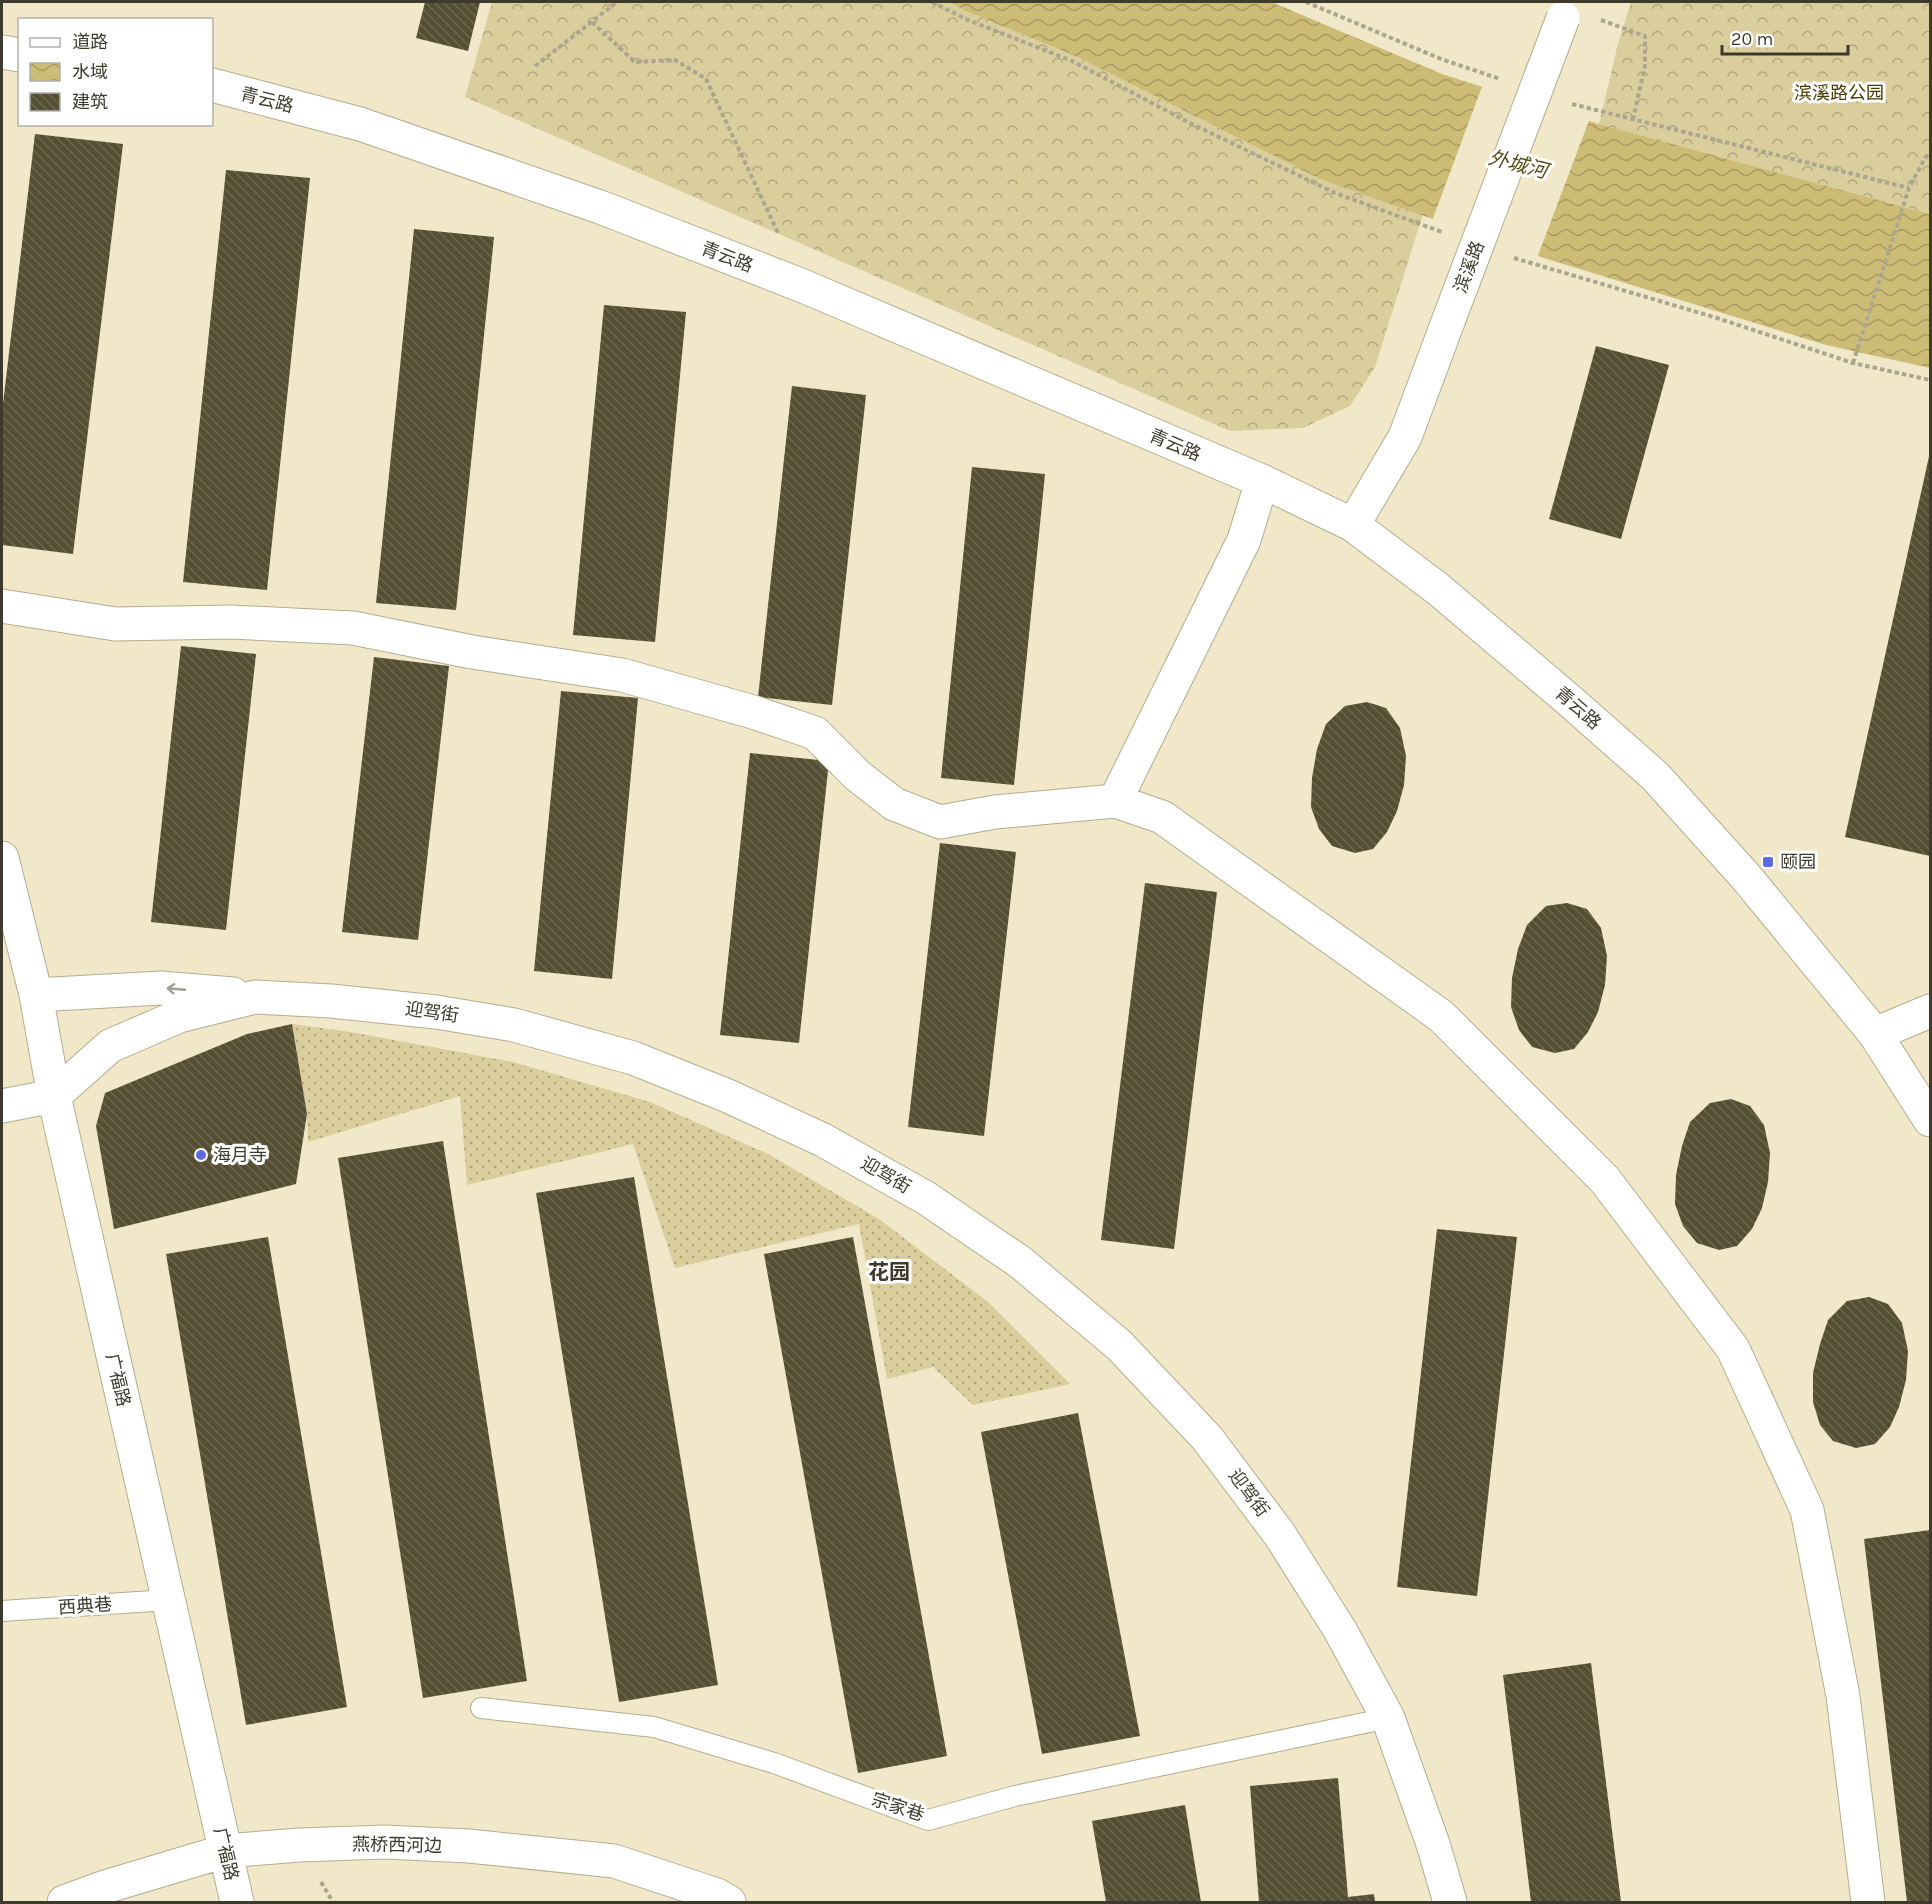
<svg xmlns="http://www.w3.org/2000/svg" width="1932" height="1904" font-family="Karla,'Noto Sans SC',sans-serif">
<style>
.grass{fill:url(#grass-dots)}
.forest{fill:url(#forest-crowns)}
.water{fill:url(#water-waves)}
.pier{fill:#f0e8c9}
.building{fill:url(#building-back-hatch)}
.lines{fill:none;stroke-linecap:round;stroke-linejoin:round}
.service-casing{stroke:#b4ac8e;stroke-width:22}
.minor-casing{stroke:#b4ac8e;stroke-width:35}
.tertiary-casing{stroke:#b4ac8e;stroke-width:35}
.path{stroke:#aca68e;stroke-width:4;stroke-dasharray:4.5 3;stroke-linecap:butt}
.service{stroke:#fff;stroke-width:20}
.minor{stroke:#fff;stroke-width:33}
.tertiary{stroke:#fff;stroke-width:33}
.tertiary-bridge-casing{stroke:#b4ac8e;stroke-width:35;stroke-linecap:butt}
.tertiary-bridge{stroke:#fff;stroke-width:33}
.oneway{stroke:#9e9c96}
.poi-dot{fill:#5f6ae2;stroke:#fff;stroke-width:2}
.labels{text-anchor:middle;stroke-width:6;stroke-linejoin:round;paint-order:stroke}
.park-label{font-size:18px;fill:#463a00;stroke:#fff}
.street-label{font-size:18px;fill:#3d3a2d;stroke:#fff}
.poi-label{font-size:18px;fill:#3d3a2d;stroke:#fff;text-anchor:start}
.water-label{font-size:20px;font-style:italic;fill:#574b15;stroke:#fff}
.quarter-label{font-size:21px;font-weight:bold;fill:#3d3a2d;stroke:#fff}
</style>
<defs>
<pattern id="grass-dots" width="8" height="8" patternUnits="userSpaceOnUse" patternTransform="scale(1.5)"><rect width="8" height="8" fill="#dace9c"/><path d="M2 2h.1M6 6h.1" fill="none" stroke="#b2a880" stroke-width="1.8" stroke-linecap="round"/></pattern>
<pattern id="forest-crowns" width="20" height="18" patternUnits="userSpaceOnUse" patternTransform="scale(1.5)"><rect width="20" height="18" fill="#dace9c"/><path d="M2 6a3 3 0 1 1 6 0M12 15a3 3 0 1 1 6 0" fill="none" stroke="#b2a880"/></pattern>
<pattern id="water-waves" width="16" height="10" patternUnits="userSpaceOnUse" patternTransform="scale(1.5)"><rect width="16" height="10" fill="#cdbc76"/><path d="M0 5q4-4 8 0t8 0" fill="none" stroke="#a89a61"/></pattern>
<pattern id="building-back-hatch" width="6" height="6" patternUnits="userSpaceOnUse" patternTransform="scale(1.5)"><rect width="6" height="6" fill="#554e33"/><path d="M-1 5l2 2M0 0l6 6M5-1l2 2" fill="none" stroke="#6b664f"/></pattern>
</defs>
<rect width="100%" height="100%" fill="#f0e8c9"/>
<path class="grass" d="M292 1024 351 1032 513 1062 650 1102 768 1154 879 1219 987 1301 1070 1384 973 1405 933 1367 887 1379 859 1224 675 1268 633 1144 467 1185 460 1096 308 1142 307 1114Z"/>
<path class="forest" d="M492 2H948L970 13 1073 55 1322 180 1423 214 1375 367 1350 406 1303 428 1230 431 465 97Z
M1631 2H1930V214L1599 124 1618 44Z"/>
<path class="water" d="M948 2H1271L1442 74 1599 124 1930 214V368L1826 345 1544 258 1322 180 1073 55 970 13Z"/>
<path class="pier" d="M1483 84 1590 118 1537 258 1432 221Z"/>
<path class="building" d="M425 2H480L468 51 416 38Z
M35 134 123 144 73 554 2 545V412Z
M226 170 310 178 267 590 183 582Z
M414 229 494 237 456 610 376 603Z
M604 305 686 312 655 642 573 635Z
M1596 346 1669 365 1621 539 1549 519Z
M792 386 866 395 832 705 758 697Z
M1930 452V856L1845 837Z
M972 467 1045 474 1014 785 941 778Z
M181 646 256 654 226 930 151 922Z
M374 657 449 666 418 940 342 932Z
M561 691 638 698 612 979 534 971Z
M1367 702 1386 708 1400 728 1406 756 1404 785 1397 811 1387 832 1373 849 1355 853 1332 846 1319 829 1311 807 1312 778 1317 749 1326 724 1345 706Z
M750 753 829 761 799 1043 720 1035Z
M940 843 1016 852 984 1136 908 1127Z
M1145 883 1217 892 1174 1249 1101 1240Z
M1567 903 1587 909 1601 928 1607 956 1605 985 1598 1012 1588 1032 1574 1049 1555 1053 1532 1047 1519 1030 1511 1007 1512 978 1518 949 1527 925 1546 906Z
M292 1024 307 1114 296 1184 114 1229 96 1126 105 1093 247 1034Z
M1731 1099 1750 1106 1764 1125 1770 1153 1768 1182 1762 1208 1752 1229 1737 1246 1719 1250 1697 1243 1683 1226 1675 1204 1676 1175 1682 1146 1690 1122 1710 1103Z
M443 1141 527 1681 423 1698 338 1158Z
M634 1177 718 1685 619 1702 536 1193Z
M1437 1229 1517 1237 1477 1596 1397 1587Z
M268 1237 347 1707 246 1725 166 1254Z
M853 1237 947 1756 858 1773 764 1254Z
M1869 1297 1888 1304 1902 1323 1908 1351 1906 1380 1899 1407 1890 1427 1875 1444 1856 1448 1833 1441 1820 1425 1813 1402V1373L1820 1344 1828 1320 1847 1301Z
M1078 1413 1140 1736 1042 1754 981 1432Z
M1930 1530V1902H1907L1864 1539Z
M1591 1663 1621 1902H1531L1503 1675Z
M1338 1778 1348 1897 1374 1894 1375 1902H1259L1250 1786Z
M1185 1805 1201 1902H1106L1092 1821Z"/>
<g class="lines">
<g class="service-casing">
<path id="service" d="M2 1611 168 1600
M481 1708 654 1727 774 1763 928 1820 1015 1796 1388 1718"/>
</g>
<g class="minor-casing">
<path id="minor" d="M2 606 115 624 231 622 353 628 472 652 622 675 753 712 815 733 858 776 894 804 940 822 995 812 1115 801 1162 817 1441 1016 1605 1180 1733 1349 1807 1510 1843 1696 1868 1902
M1115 801 1244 540 1262 481
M1875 1034 1930 1011"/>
</g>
<g class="tertiary-casing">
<path id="tertiary" d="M2 52 20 55
M212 85 360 124 600 207 803 286 1262 481 1353 525 1438 589 1570 701 1655 776 1746 877 1875 1034 1930 1120
M1353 525 1405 437 1449 319
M2 858 36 995 54 1096 237 1902
M36 995 161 988 233 994
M2 1106 54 1096 110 1046 179 1016 255 997 331 1001 436 1012 514 1025 633 1058 728 1096 823 1140 926 1198 1020 1262 1119 1345 1207 1438 1280 1535 1340 1630 1388 1718 1433 1844 1450 1902
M64 1902 105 1887 225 1851 299 1845 385 1842 469 1846 614 1861 717 1895 729 1902"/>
</g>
<path class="path" d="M932 2 968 20 1072 61 1190 123 1335 193 1442 232
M1306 2 1441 59 1500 79
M1601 20 1645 36V66L1633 119
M592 22 635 62 675 60 706 79 779 235
M535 66 617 2
M1572 104 1909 188
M1514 258 1717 318 1853 363 1930 380
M1853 363 1909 188 1925 158 1930 153
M321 1882 333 1902"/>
<use href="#service" class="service"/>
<use href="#minor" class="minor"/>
<use href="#tertiary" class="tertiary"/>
<g class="tertiary-bridge-casing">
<path id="tertiary-bridge" d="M1449 319 1563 18"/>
</g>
<use href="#tertiary-bridge" class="tertiary-bridge"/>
</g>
<defs><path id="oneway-shaft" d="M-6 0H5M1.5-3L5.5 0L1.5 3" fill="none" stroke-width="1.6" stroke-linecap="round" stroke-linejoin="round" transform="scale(1.5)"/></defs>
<use class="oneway" href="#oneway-shaft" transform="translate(176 989) rotate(-175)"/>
<g class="poi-dot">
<rect x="1762" y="856" width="12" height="12" rx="3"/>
<circle cx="201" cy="1155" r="6"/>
</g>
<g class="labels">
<g class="park-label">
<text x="1839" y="99">滨溪路公园</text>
</g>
<g class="street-label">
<text transform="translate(267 100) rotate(14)" y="6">青云路</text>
<text transform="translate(727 257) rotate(21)" y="6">青云路</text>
<text transform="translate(1469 267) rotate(-69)" y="6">滨溪路</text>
<text transform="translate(1175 445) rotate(23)" y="6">青云路</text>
<text transform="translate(1578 708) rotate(41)" y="6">青云路</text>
<text transform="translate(432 1012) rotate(8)" y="6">迎驾街</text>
<text transform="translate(886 1175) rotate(30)" y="6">迎驾街</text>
<text transform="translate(118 1380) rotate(77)" y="6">广福路</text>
<text transform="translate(1249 1493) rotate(53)" y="6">迎驾街</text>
<text transform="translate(85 1606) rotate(-4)" y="6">西典巷</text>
<text transform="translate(898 1807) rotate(18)" y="6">宗家巷</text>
<text transform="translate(397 1845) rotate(1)" y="6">燕桥西河边</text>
<text transform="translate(226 1854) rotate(77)" y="6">广福路</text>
</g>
<g class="poi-label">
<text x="1780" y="868">颐园</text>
<text x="213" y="1161">海月寺</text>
</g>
<g class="water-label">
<text transform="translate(1518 164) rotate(14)" y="7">外城河</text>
</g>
<g class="quarter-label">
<text x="889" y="1279">花园</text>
</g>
</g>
<rect width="1932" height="1904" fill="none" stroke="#3d3a2d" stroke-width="6"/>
<rect x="18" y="18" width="195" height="108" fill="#ffffff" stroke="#b1b0ab" stroke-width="1.5"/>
<rect x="30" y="38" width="30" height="9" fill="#ffffff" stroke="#b1b0ab" stroke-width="1.5"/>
<text x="72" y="48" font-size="18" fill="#3d3a2d">道路</text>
<rect x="30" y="63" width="30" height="18" fill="url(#water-waves)" stroke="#b1b0ab" stroke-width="1.5"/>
<text x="72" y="78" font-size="18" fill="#3d3a2d">水域</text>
<rect x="30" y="93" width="30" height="18" fill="url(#building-back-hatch)" stroke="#b1b0ab" stroke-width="1.5"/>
<text x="72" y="108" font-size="18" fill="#3d3a2d">建筑</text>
<path d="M1722 45v9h126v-9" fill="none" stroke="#3d3a2d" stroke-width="3"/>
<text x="1731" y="45" font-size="18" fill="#3d3a2d" stroke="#ffffff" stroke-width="4.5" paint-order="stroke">20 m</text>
</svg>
